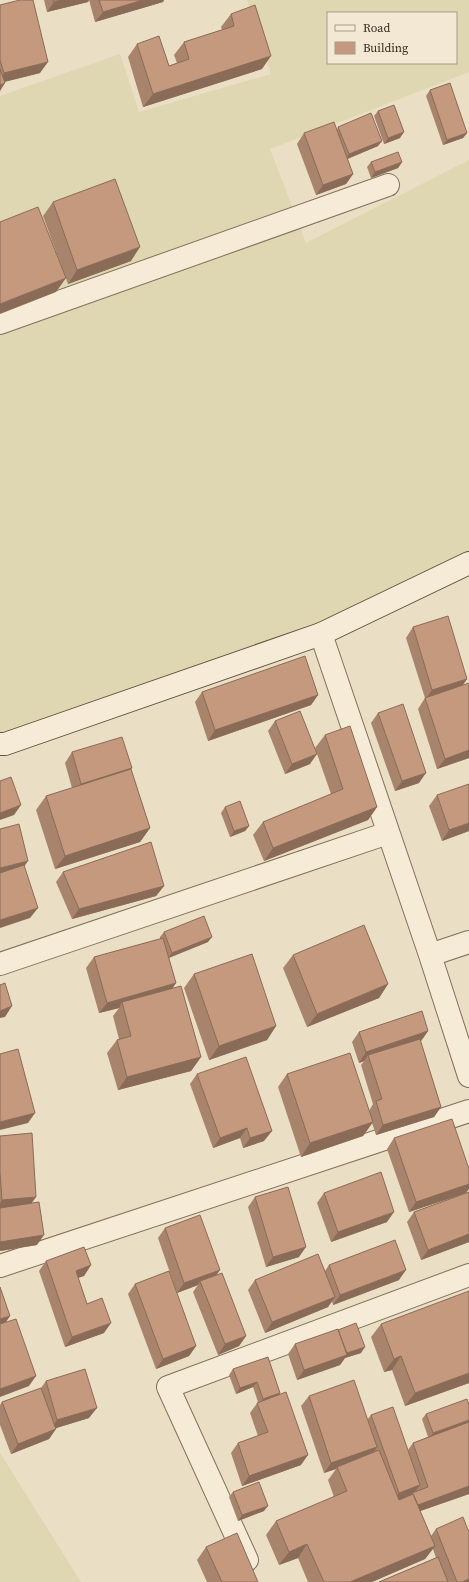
<svg xmlns="http://www.w3.org/2000/svg" width="469" height="1582" font-family="'Source Serif 4',serif">
<style>
.farmland{fill:#dfd6b2;fill-rule:evenodd}
.lines{fill:none;stroke-linecap:round;stroke-linejoin:round}
.street-casing{stroke:#83705c;stroke-width:24}
.secondary-casing{stroke:#64513f;stroke-width:24}
.street{stroke:#f5ebd6;stroke-width:22}
.secondary{stroke:#f5ebd6;stroke-width:22}
.wall{fill:#a9846c}
.shaded-wall{fill:#8a6b58}
.building{fill:#c5997d;stroke:#8a6b58}
</style>
<rect width="100%" height="100%" fill="#eadec4"/>
<path class="farmland" d="M247 0H469V72L270 149 306 243 469 160V563L321 634 0 744V96L120 54 139 112 271 74ZM328 13H456V63H328Z
M0 1453 81 1582H0Z"/>
<g class="lines">
<g class="street-casing">
<path id="street" d="M0 323 388 185
M321 634 430 955 469 1076
M430 955 469 942
M0 964 388 833
M0 1266 469 1111
M247 1560 168 1387 469 1275"/>
</g>
<g class="secondary-casing">
<path id="secondary" d="M0 744H5L321 634 469 563"/>
</g>
<use href="#street" class="street"/>
<use href="#secondary" class="secondary"/>
</g>
<path class="wall" d="M44 0H164L163 2 95 22 89 0 88 2 47 12Z
M0 5 40 73 4 82 0 91Z
M231 14 262 69 143 107 128 57 137 44 169 66 177 63 174 55 184 42 222 30 221 27Z
M430 90 467 133 463 138 443 145 426 96Z
M378 111 400 138 384 144 374 116Z
M338 127 378 146 347 159 353 174 346 184 316 195 297 144 304 133 337 130Z
M371 162H402L398 168 371 178 367 167Z
M53 202 131 261 68 284 43 216Z
M413 627 467 679 462 686 469 683V758L437 769 418 709 425 698 406 638Z
M202 692 318 695 311 705 208 741 195 702Z
M378 713 419 783 395 791 371 723Z
M275 721 310 764 285 774 268 731Z
M325 735 377 807 368 820 264 861 253 835 263 822 331 794 315 748Z
M72 752 131 770 150 828 140 842 55 869 36 810 46 796 72 788 65 763Z
M437 795 469 831 442 841 429 806Z
M225 807 249 826 245 831 230 837 221 813Z
M63 872 164 886 156 896 72 919 56 882Z
M164 932 208 942 169 958 176 983 172 989 201 1057 191 1071 118 1090 107 1053 117 1040 119 1039 113 1016 119 1008 99 1013 86 968 94 957 160 939V937Z
M293 955 388 984 379 998 307 1027 283 968Z
M194 974 276 1026 267 1040 209 1060 184 988Z
M428 1031 421 1041H420L441 1107 434 1117 376 1135 372 1123 363 1136 301 1157 278 1087 287 1074 369 1111 373 1104 361 1065 364 1061 359 1063 352 1042 359 1032Z
M197 1074 264 1141 243 1148 240 1138 213 1148 190 1084Z
M0 1136 32 1203 37 1245 0 1251Z
M394 1138 466 1193 409 1212 387 1149Z
M469 1192V1242L421 1260 407 1222 414 1212Z
M324 1193 387 1222 331 1242 317 1203Z
M255 1197 299 1257 266 1267 248 1207Z
M165 1228 216 1276 246 1336 239 1346 218 1355 193 1292 198 1285 177 1293 158 1238Z
M46 1261 91 1265 84 1276 78 1278 87 1304 104 1333 65 1347 39 1271Z
M329 1265 399 1280 333 1305 332 1301 328 1307 265 1333 248 1290 255 1280 325 1271Z
M135 1284 196 1346 189 1356 156 1369 128 1294Z
M381 1324 469 1383 405 1406 392 1370 384 1372 371 1337Z
M295 1344 361 1353 345 1358 340 1365 297 1380 288 1354Z
M233 1369 280 1393 279 1394 301 1465 242 1486 231 1453 238 1443 258 1436 250 1413 258 1402 253 1387 236 1394 229 1375Z
M46 1381 89 1418 56 1428 49 1439 11 1454 0 1425V1405L2 1402 41 1388Z
M309 1396 367 1420 371 1415 408 1450 413 1443 428 1437 422 1419 426 1414 469 1494 420 1511 431 1536 436 1529 468 1530 469 1582H379L436 1558 433 1549 425 1559 372 1582H308L298 1558 279 1565 266 1535 276 1521 334 1497 328 1480 336 1469 324 1473 301 1406Z
M233 1492 264 1511 238 1521 229 1497Z
M206 1547 258 1582H207L197 1560Z"/>
<path class="shaded-wall" d="M61 0H89L88 2 47 12 54 2Z
M143 0H164L163 2 95 22 103 12Z
M271 56 262 69 143 107 153 94Z
M48 62 40 73 0 83V79L4 73Z
M5 83 0 91V85Z
M404 132 400 138 384 144 388 138Z
M467 133 463 138 443 145 447 140Z
M382 141 378 146 345 160 349 154Z
M402 162 398 168 371 178 375 172Z
M353 174 346 184 316 195 323 185Z
M140 247 131 261 68 284 77 270Z
M66 278 56 292 0 314V304Z
M467 679 460 689 425 700 432 690Z
M318 695 311 705 208 741 215 730Z
M469 750V758L437 769 445 759Z
M317 754 310 764 285 774 292 764Z
M132 768 125 778 74 794 81 784Z
M426 773 419 783 395 791 402 781Z
M21 805 14 815 0 820V813Z
M377 807 368 820 264 861 273 848Z
M469 823V831L442 841 449 830Z
M249 826 245 831 230 837 234 831Z
M150 828 140 842 55 869 65 856Z
M28 861 21 871 0 876V868Z
M164 886 156 896 72 919 79 909Z
M38 908 30 918 0 928V920Z
M212 937 208 942 168 958 172 953Z
M176 983 169 993 122 1002 119 1008 99 1013 107 1003Z
M388 984 379 998 307 1027 317 1014Z
M12 1006 5 1017 0 1018V1011Z
M276 1026 267 1040 209 1060 219 1046Z
M428 1031 421 1041 369 1059 368 1055 364 1061 359 1063 366 1052Z
M201 1057 191 1071 118 1090 127 1077Z
M441 1107 434 1117 376 1135 383 1125Z
M35 1113 28 1123 0 1130V1122Z
M373 1122 363 1136 301 1157 310 1143Z
M247 1128 240 1138 213 1148 220 1138Z
M272 1131 264 1141 243 1148 250 1138Z
M469 1184V1189L466 1193 409 1212 416 1202Z
M36 1197 29 1207 0 1210V1203L2 1200Z
M394 1212 387 1222 331 1242 338 1232Z
M469 1234V1242L421 1260 428 1250Z
M44 1235 37 1245 0 1251V1242Z
M306 1247 299 1257 266 1267 273 1257Z
M91 1265 84 1276 68 1281 76 1271Z
M220 1270 213 1280 200 1281 198 1285 177 1293 184 1283Z
M406 1270 399 1280 333 1305 340 1295Z
M335 1297 328 1307 265 1333 272 1322Z
M10 1316 6 1322 0 1324V1319Z
M111 1323 104 1333 65 1347 72 1337Z
M246 1336 239 1346 218 1355 225 1344Z
M196 1346 189 1356 156 1369 163 1359Z
M365 1347 361 1353 345 1358 340 1365 297 1380 304 1370 347 1353Z
M401 1356 392 1370 384 1372 394 1359Z
M469 1373V1383L405 1406 415 1393Z
M36 1376 29 1386 0 1397V1389Z
M257 1382 253 1387 236 1394 240 1388Z
M280 1393 276 1398 259 1405 263 1399Z
M97 1408 89 1418 50 1430 57 1420Z
M469 1420V1424L429 1438 433 1433Z
M56 1429 49 1439 11 1454 18 1444Z
M377 1447 370 1457 337 1467 336 1469 324 1473 331 1463Z
M308 1455 301 1465 242 1486 249 1476Z
M420 1485 413 1495 412 1493 409 1497 391 1503 399 1493Z
M469 1486V1494L409 1515 416 1505Z
M268 1506 264 1511 238 1521 242 1515Z
M307 1544 298 1558 279 1565 289 1552Z
M435 1546 425 1559 372 1582H350Z
M469 1579V1582H462Z"/>
<path class="building" d="M20 0H33L48 62 4 73 0 60V5Z
M53 0H61L54 2Z
M99 0H143L103 12Z
M255 5 271 56 153 94 137 44 159 36 169 66 189 59 184 42 234 26 231 14Z
M0 69 5 83 0 85Z
M450 83 467 133 447 140 430 90Z
M394 105 404 132 388 138 378 111Z
M371 113 382 141 349 154 338 127Z
M334 122 353 174 323 185 304 133Z
M398 152 402 162 375 172 371 162Z
M115 179 140 247 77 270 53 202Z
M38 207 66 278 0 304V222Z
M448 616 467 679 432 690 413 627Z
M305 656 318 695 215 730 202 692Z
M469 683V750L445 759 425 698Z
M403 704 426 773 402 781 378 713Z
M300 711 317 754 292 764 275 721Z
M350 726 377 807 273 848 263 822 343 789 325 735Z
M122 737 132 768 81 784 72 752Z
M131 769 150 828 65 856 46 796Z
M11 777 21 805 0 813V781Z
M469 784V823L449 830 437 795Z
M240 801 249 826 234 831 225 807Z
M19 824 28 861 0 868V829Z
M151 842 164 886 79 909 63 872Z
M24 865 38 908 0 920V873Z
M204 916 212 937 172 953 164 932Z
M364 925 388 984 317 1014 293 955Z
M163 938 176 983 107 1003 94 957Z
M252 954 276 1026 219 1046 194 974Z
M5 983 12 1006 0 1011V985Z
M181 986 201 1057 127 1077 117 1040 131 1036 122 1002Z
M422 1011 428 1031 366 1052 359 1032Z
M420 1039 441 1107 383 1125 376 1101 382 1099 368 1055Z
M18 1049 35 1113 0 1122V1054Z
M350 1053 373 1122 310 1143 287 1074Z
M246 1057 272 1131 250 1138 247 1128 220 1138 197 1074Z
M452 1119 469 1169V1184L416 1202 394 1138Z
M32 1133 36 1197 2 1200 0 1172V1136Z
M381 1172 394 1212 338 1232 324 1193Z
M288 1187 306 1247 273 1257 255 1197Z
M469 1192V1234L428 1250 414 1212Z
M39 1202 44 1235 0 1242V1208Z
M200 1215 220 1270 184 1283 165 1228Z
M395 1240 406 1270 340 1295 329 1265Z
M84 1247 91 1265 76 1271 87 1304 102 1298 111 1323 72 1337 46 1261Z
M318 1254 335 1297 272 1322 255 1280Z
M169 1271 196 1346 163 1359 135 1284Z
M222 1273 246 1336 225 1344 200 1281Z
M0 1287 10 1316 0 1319Z
M469 1291V1373L415 1393 401 1356 394 1359 381 1324Z
M16 1319 36 1376 0 1389V1324Z
M356 1323 365 1347 347 1353 338 1330Z
M338 1329 347 1355 304 1370 295 1344Z
M268 1357 280 1393 263 1399 257 1382 240 1388 233 1369Z
M85 1369 97 1408 57 1420 46 1381Z
M354 1380 377 1447 331 1463 309 1396Z
M41 1388 56 1429 18 1444 2 1402Z
M286 1392 308 1455 249 1476 238 1443 268 1432 257 1403Z
M467 1399 469 1405V1420L433 1433 426 1414Z
M393 1407 420 1485 399 1493 371 1415Z
M469 1422V1486L418 1505 413 1494H412V1493L428 1487 413 1443Z
M379 1450 399 1500 413 1494 435 1546 350 1582H324L307 1544 289 1552 276 1521 347 1491 337 1467Z
M259 1482 268 1506 242 1515 233 1492Z
M463 1517 468 1530H469V1579L462 1582H457L436 1529Z
M237 1533 258 1582H222L206 1547Z
M438 1557 448 1582H379Z"/>
<rect x="327" y="12" width="130" height="52" fill="#f2e8d3" stroke="#a69b8b"/>
<rect x="335" y="25" width="20" height="6" fill="#f5ebd6" stroke="#a69b8b"/>
<text x="363" y="32" font-size="12" fill="#34281f">Road</text>
<rect x="335" y="42" width="20" height="12" fill="#c5997d" stroke="#a69b8b"/>
<text x="363" y="52" font-size="12" fill="#34281f">Building</text>
</svg>
